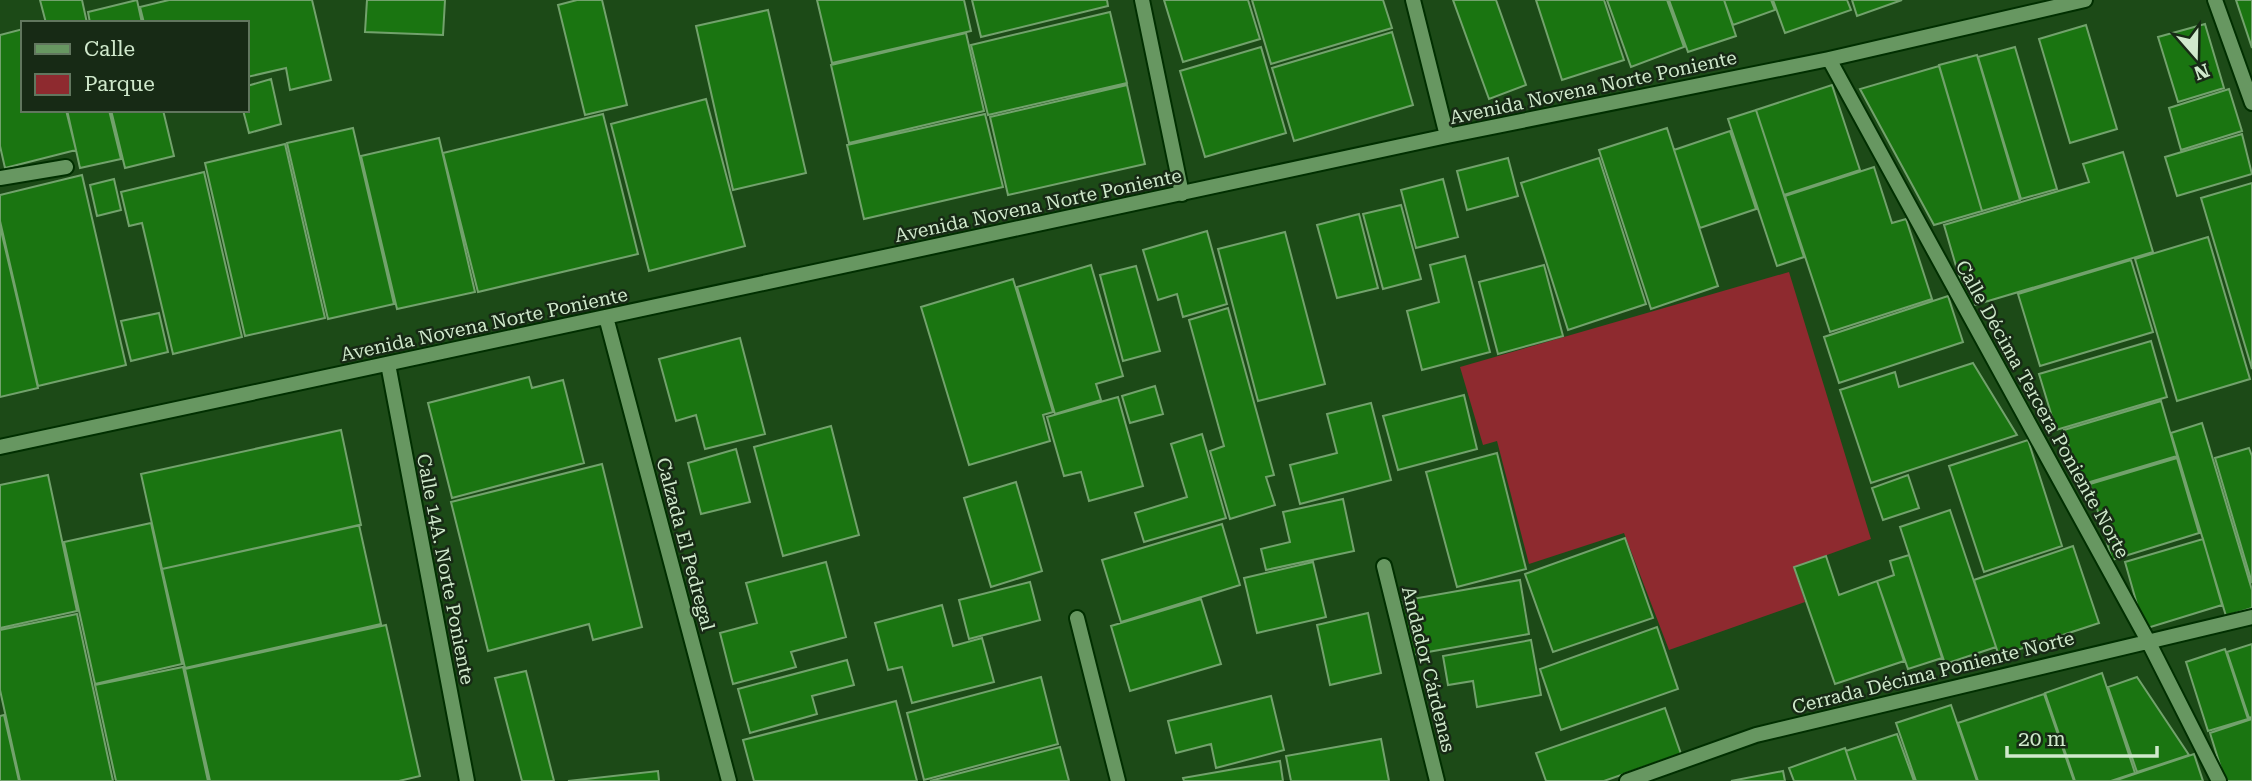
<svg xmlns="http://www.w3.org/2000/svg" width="2252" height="781" font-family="'Roboto Serif',serif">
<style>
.green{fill:#8e2a2f}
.building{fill:#1a7511;stroke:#72a26c;stroke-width:2}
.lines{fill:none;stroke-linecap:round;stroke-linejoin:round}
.street-casing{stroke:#002f00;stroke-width:18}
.street{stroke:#679761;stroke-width:14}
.labels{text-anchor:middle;stroke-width:5;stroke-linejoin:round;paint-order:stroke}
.street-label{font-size:19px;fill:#d0e9cc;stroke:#172a15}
</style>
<rect width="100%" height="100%" fill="#1c4a17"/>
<path class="green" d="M1789 272 1871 539 1794 567 1805 602 1669 650 1624 533 1529 564 1497 441 1483 445 1460 367Z"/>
<path class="building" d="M40 0H82L87 23H46Z
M137 0 142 23H90L88 12Z
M169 0H312L331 80 290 90 286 68 247 77V23H144L140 7Z
M367 0H445L443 35 365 32Z
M577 0H602L627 105 585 115 558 5Z
M817 0H964L971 31 832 63Z
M972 0H1107L1108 6 981 37Z
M1164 0H1248L1260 39 1183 62Z
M1252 0H1383L1392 28 1271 64Z
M1453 0H1496L1526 85 1489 99Z
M1536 0H1604L1624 60 1562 80Z
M1607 0H1667L1684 47 1631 67Z
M1669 0H1724L1736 36 1688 52Z
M1724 0H1771L1775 10 1733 25Z
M1773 0H1847L1851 10 1785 33Z
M1852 0H1902L1857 16Z
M2236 0H2252V48Z
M768 10 806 173 733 190 696 26Z
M1110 12 1127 83 988 115 971 45Z
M2205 24 2224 88 2178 102 2158 37Z
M2086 25 2117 129 2070 143 2039 39Z
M23 29V110H66L76 150 5 168 0 146V35Z
M1392 32 1413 105 1294 141 1272 68Z
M966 33 984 111 849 143 831 65Z
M1261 47 1286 133 1205 157 1180 71Z
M2015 47 2057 189 2021 199 1978 57Z
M1977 55 2020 200 1982 211 1939 65Z
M1939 66 1982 211 1934 225 1860 89Z
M271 79 281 124 249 133 243 110H247V86Z
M1127 85 1145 164 1008 195 990 117Z
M1832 85 1860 170 1784 195 1756 110Z
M2229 89 2242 131 2181 150 2169 108Z
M706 99 745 246 649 271 611 124Z
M67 110H109L121 159 80 168Z
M111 110H163L174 156 125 168Z
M1756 110 1804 257 1777 266 1728 119Z
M603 114 638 254 478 292 443 153Z
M985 114 1003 187 864 219 847 145Z
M353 128 394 304 328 319 287 143Z
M1667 128 1718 286 1651 309 1599 150Z
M1730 131 1756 209 1700 228 1674 150Z
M2242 134 2252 174 2177 196 2165 157Z
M439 138 475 292 397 309 361 156Z
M285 144 325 318 245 336 205 163Z
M2123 152 2153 252 1968 307 1944 225 2089 182 2083 164Z
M1508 158 1518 196 1467 210 1457 171Z
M1599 158 1646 304 1568 330 1521 183Z
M1874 167 1892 223 1906 219 1932 299 1830 332 1785 196Z
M204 172 242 337 173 354 142 223 129 226 121 192Z
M82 175 126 365 38 386 0 221V195Z
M114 179 121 210 97 216 90 185Z
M1443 179 1458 237 1416 248 1401 190Z
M2252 183V369L2201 198Z
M1401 205 1421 279 1383 289 1363 214Z
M1359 214 1378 288 1337 298 1317 225Z
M0 226 38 388 0 397Z
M1207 231 1227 304 1183 317 1177 294 1158 300 1143 250Z
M1285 232 1325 384 1258 401 1218 249Z
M2208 237 2250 379 2177 401 2135 259Z
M1465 256 1490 352 1422 370 1407 311 1439 302 1430 265Z
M2131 260 2153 332 2040 366 2018 294Z
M1091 265 1123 376 1096 384 1101 400 1055 414 1017 287Z
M1544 265 1563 336 1498 354 1479 282Z
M1136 266 1160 351 1123 361 1100 275Z
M1013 279 1053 412 1043 415 1050 441 969 465 921 307Z
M1948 296 1963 342 1839 383 1824 337Z
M1228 308 1274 475 1266 477 1275 505 1230 519 1210 451 1224 446 1189 320Z
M159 313 168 352 131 361 121 321Z
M740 338 765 434 705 449 696 415 676 421 659 359Z
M2151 341 2167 397 2056 430 2039 374Z
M1973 363 2017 435 1871 483 1840 390 1895 372 1899 387Z
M529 377 532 388 563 380 584 463 452 498 428 403Z
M1155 386 1163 414 1130 423 1122 396Z
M1464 395 1477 449 1398 470 1383 416Z
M1118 397 1143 486 1089 501 1081 472 1064 476 1047 417Z
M2161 401 2177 456 2080 485 2064 430Z
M1371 403 1391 480 1300 504 1290 465 1337 453 1327 414Z
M2202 423 2252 590V608L2226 616 2171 433Z
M831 426 859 535 783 556 754 447Z
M341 430 361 525 162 569 141 474Z
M1202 434 1226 518 1144 542 1135 513 1187 497 1171 444Z
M2028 440 2062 546 1984 572 1949 466Z
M2249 448 2252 456V583L2215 458Z
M736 449 750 502 701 514 688 463Z
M1497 453 1526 569 1457 587 1426 472Z
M2177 458 2199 533 2112 560 2090 484Z
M602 464 642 627 593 640 589 624 488 651 451 502Z
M48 475 77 611 0 628V485Z
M1908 475 1919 508 1883 520 1872 488Z
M1016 482 1042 571 991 587 964 498Z
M1343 499 1354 551 1266 570 1261 549 1290 542 1283 512Z
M1950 510 1996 647 1945 664 1900 527Z
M151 523 182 664 95 684 64 542Z
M1222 524 1240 585 1121 622 1102 560Z
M359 525 381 624 185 668 162 569Z
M1625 538 1653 618 1553 652 1525 574Z
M2203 539 2222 605 2144 629 2125 562Z
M2073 546 2099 623 1999 656 1974 580Z
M1909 555 1942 658 1908 669 1877 581 1894 575 1890 561Z
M1826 556 1839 595 1877 581 1904 661 1835 684 1794 567Z
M826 562 846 637 791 652 796 667 733 684 720 633 757 623 746 583Z
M1313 562 1326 617 1257 633 1244 578Z
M1520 580 1529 634 1411 655 1401 601Z
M1030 582 1040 620 969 639 959 600Z
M1201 599 1221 664 1130 691 1111 626Z
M942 605 953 646 982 638 994 682 912 703 902 667 888 670 875 623Z
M1368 613 1381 673 1330 685 1317 625Z
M77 614 113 781H20L0 690V630Z
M386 625 420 776 399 781H210L185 669Z
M1657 627 1678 689 1561 730 1540 669Z
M1531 640 1541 695 1477 707 1473 681 1448 685 1443 656Z
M2252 644V717L2249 718 2227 652Z
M2225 649 2248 719 2208 731 2186 662Z
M847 660 854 685 812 696 817 714 750 733 738 689Z
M183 667 208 781H116L95 685Z
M526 671 554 781H522L495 678Z
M2102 673 2135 773 2111 781H2075L2045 693Z
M1041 677 1058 744 924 780 907 713Z
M2137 677 2189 755 2137 772 2108 687Z
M2044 694 2074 781H1978L1958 723Z
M1271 696 1284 750 1216 768 1211 744 1176 753 1168 721Z
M896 701 917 781H754L743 740Z
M1951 705 1977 781H1916L1896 723Z
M1665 708 1681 754 1604 781H1546L1536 753Z
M4 715 19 781H0V716Z
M2252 719V781H2225L2210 733Z
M1897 734 1914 781H1856L1846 751Z
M1381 739 1389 781H1291L1286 756Z
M1060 747 1069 781H930Z
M1845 748 1856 781H1794L1789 768Z
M2194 754 2203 781H2114Z
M1280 761 1283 781H1184L1183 778Z
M658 771 659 781H568Z
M1783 771 1785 781H1731Z"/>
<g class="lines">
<g class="street-casing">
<path id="street" d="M1142 0 1182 194
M1413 0 1447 136
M2215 0 2252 103
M1829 59 2147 639 2219 781
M0 178 66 167
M606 317 729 781
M388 364 467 781
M0 447 1447 136 1829 59 2085 0
M1384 566 1437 781
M1077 618 1118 781
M1627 781 1756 735 2252 617"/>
</g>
<use href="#street" class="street"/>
</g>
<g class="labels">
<g class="street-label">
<text transform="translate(1593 87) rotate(-12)" y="7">Avenida Novena Norte Poniente</text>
<text transform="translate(1038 205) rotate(-12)" y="7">Avenida Novena Norte Poniente</text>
<text transform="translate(484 324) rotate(-12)" y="7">Avenida Novena Norte Poniente</text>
<text transform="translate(2043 409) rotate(61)" y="7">Calle Décima Tercera Poniente Norte</text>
<text transform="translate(686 544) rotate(75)" y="7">Calzada El Pedregal</text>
<text transform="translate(446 569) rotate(79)" y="7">Calle 14A. Norte Poniente</text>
<text transform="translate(1429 669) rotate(76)" y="7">Andador Cárdenas</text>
<text transform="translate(1933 672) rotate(-14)" y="7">Cerrada Décima Poniente Norte</text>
</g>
</g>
<rect x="21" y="21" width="228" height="91" fill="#172a15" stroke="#61765e" stroke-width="2"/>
<rect x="35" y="44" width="35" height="10" fill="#679761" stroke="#61765e" stroke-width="2"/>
<text x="84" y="56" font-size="21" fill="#d0e9cc">Calle</text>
<rect x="35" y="74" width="35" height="21" fill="#8e2a2f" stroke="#61765e" stroke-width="2"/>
<text x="84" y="91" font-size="21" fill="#d0e9cc">Parque</text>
<g transform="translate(2196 56) rotate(160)" stroke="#172a15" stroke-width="5" paint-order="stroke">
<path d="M0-5L12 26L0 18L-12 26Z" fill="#d0e9cc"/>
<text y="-10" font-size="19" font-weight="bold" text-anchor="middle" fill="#d0e9cc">N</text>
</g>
<path d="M2007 746v10h150v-10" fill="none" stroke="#d0e9cc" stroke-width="3.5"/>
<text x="2018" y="746" font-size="21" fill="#d0e9cc" stroke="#172a15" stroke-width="5" paint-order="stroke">20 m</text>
</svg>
